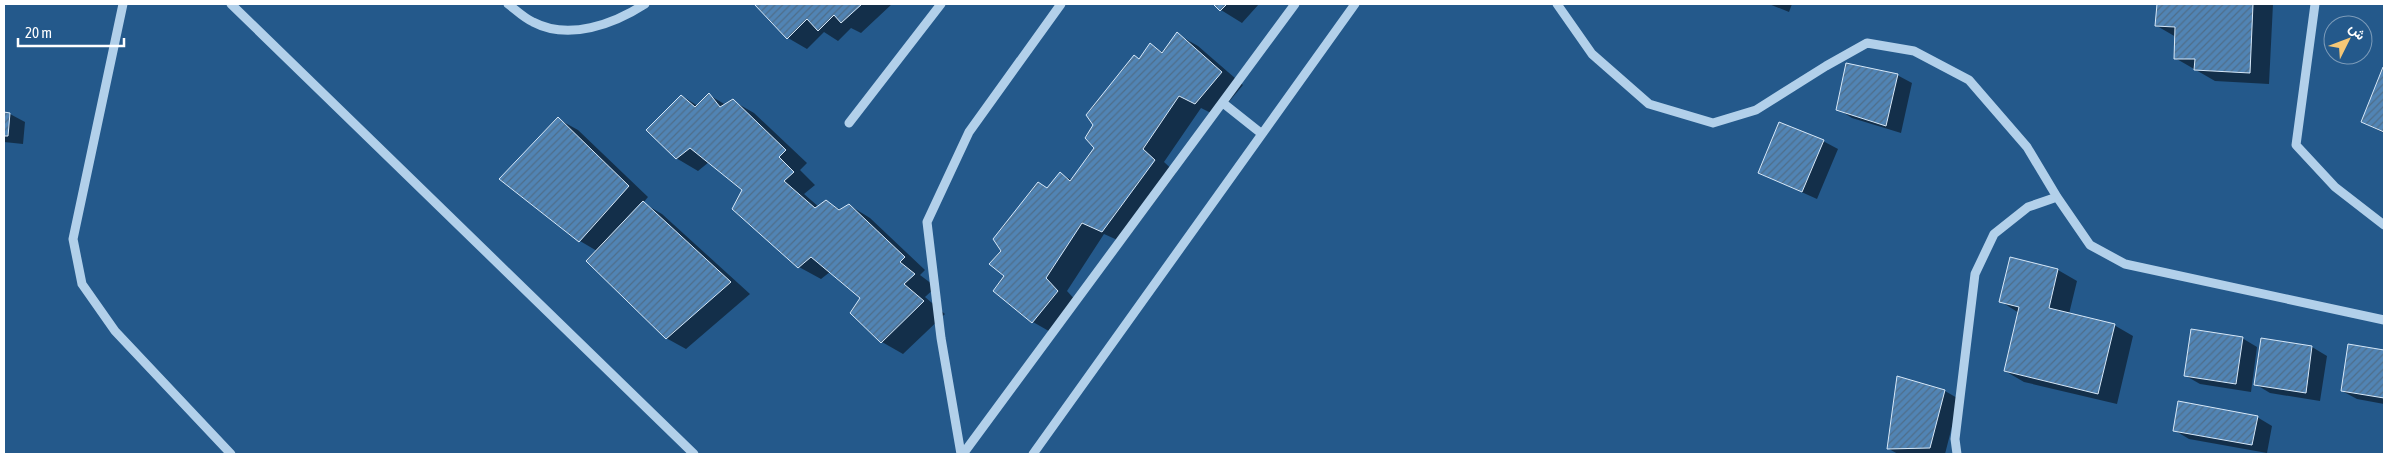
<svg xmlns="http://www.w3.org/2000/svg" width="2388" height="458" font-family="'Asap Condensed',Vazirmatn,sans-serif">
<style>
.shadow{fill:#0007}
.building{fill:url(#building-hatch);stroke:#d7e8f8}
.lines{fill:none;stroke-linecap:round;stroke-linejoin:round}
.minor{stroke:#b2d0ea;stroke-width:9}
</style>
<defs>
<pattern id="building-hatch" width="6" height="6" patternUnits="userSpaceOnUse" patternTransform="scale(1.25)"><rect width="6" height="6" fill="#5184b4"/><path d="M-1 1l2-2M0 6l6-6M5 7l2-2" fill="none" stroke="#4f6e8a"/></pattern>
</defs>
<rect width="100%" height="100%" fill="#24598b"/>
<path class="shadow" d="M756 4H892L861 33 851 28 838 41 824 32 807 49 788 38Z
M1214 4H1259L1242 23 1221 10Z
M1769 4H1792L1789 12Z
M2158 4H2273L2269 84 2215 81 2175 58 2176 37 2157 26Z
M1177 34 1198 46 1243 85 1217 116 1201 108 1164 162 1176 173 1124 243 1104 234 1067 291 1079 304 1054 334 1033 322 1006 276 1003 251 1060 174 1072 180 1095 148 1150 45 1164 53Z
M2384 69V133L2362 122Z
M1897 75 1912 83 1901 133 1852 118 1838 109Z
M709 95 726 105 733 101 754 113 807 163 800 170 815 185 804 194 819 207 826 202 841 210 849 205 870 218 925 270 920 275 936 287 925 297 945 314 903 354 882 342 862 298 830 272 821 279 799 267 743 190 709 162 698 171 676 158 682 96 698 106Z
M4 113 10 114 25 122 23 144 4 142Z
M558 119 578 130 648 197 643 203 662 214 750 294 686 349 666 338 597 251 580 241Z
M1823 141 1838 149 1817 199 1759 173Z
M2058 270 2077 281 2069 314 2114 325 2133 336 2117 404 2024 382 2005 371 2019 313 2000 301Z
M2242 338 2257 347 2251 392 2200 384 2186 376Z
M2349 346 2384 351V404L2357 399 2342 391Z
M2312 347 2327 356 2320 401 2270 393 2255 384Z
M1945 391 1959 399 1945 454H1898L1889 449Z
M2257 417 2272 426 2267 453 2189 439 2174 430Z"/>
<path class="building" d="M754 4H862L841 23 834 15 818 31 807 19 787 39Z
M1213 4H1227L1220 11Z
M2157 4H2253L2250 73 2194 70 2195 59H2174L2175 27 2155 26Z
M1177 32 1222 72 1195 104 1179 96 1143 149 1155 160 1102 232 1082 223 1046 278 1058 291 1032 323 993 291 1004 276 989 264 1001 251 993 239 1038 182 1047 188 1060 172 1070 181 1094 148 1085 138 1093 125 1086 115 1134 55 1139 59 1150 43 1162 53Z
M1846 63 1898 74 1886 126 1836 110Z
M2383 67H2384V132L2361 122Z
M709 93 720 107 733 99 786 150 779 157 794 172 784 181 815 208 826 200 839 210 849 204 905 257 900 262 915 274 904 284 924 301 881 343 850 313 860 298 811 257 798 268 732 209 742 190 690 148 676 159 646 130 681 95 695 107Z
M4 112 10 113 8 136H4Z
M558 117 629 186 579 242 499 179Z
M1779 122 1824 140 1802 192 1758 173Z
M643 201 731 282 666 339 586 261Z
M2010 257 2058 269 2049 308 2115 324 2098 394 2004 371 2019 307 1999 302Z
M2191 329 2243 337 2236 384 2184 376Z
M2261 338 2312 346 2306 393 2254 385Z
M2348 344 2384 350V398L2341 391Z
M1897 376 1945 390 1930 448 1887 449Z
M2178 401 2258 416 2252 445 2173 431Z"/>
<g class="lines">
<path class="minor" d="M123 4 73 239 82 284 115 331 231 454
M231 4 694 454
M508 4C516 10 524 18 533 22 569 41 614 24 645 4
M1557 4 1592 54 1649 104 1713 123 1756 110 1826 66 1867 43 1914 51 1969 80 2027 147 2057 197 2090 245 2125 264 2384 320
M2315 4 2296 145 2335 187 2384 225
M1223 103 1262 134
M849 123 941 4
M961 454 941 338 927 222 969 132 1061 4
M963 454 1295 4
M1033 454 1355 4
M1957 454 1955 439 1975 274 1994 234 2028 207 2057 197"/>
</g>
<rect width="2388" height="458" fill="none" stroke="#ffffff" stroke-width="10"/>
<g transform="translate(2348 40) rotate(48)"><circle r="24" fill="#24598b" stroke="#7c9bb9"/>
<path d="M0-4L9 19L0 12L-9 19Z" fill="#f5c776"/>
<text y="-8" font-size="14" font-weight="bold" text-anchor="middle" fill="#ffffff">ش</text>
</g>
<path d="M18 38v8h106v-8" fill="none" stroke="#ffffff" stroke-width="2.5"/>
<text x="25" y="38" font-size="15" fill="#ffffff" stroke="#24598b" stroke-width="4" paint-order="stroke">20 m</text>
</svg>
